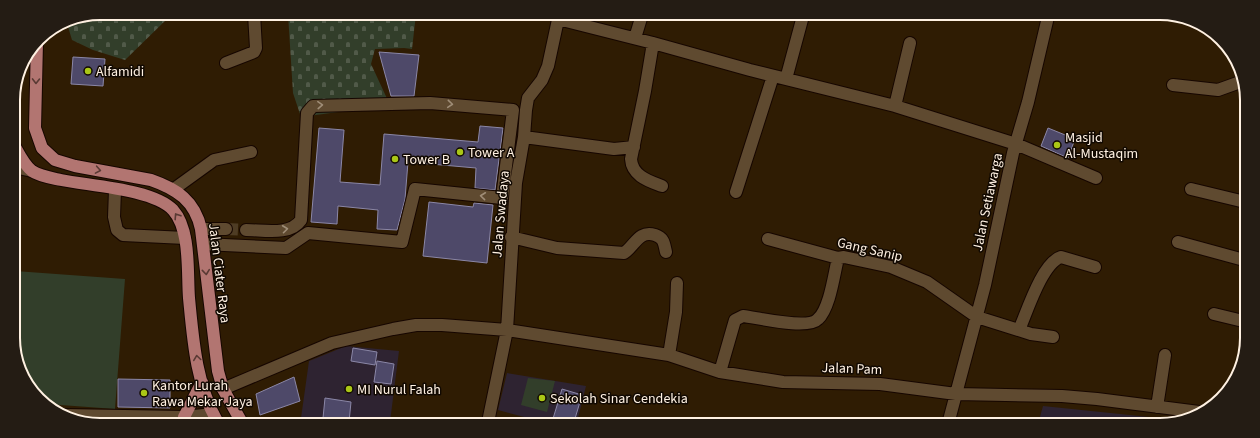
<svg xmlns="http://www.w3.org/2000/svg" width="1260" height="438" font-family="'Source Sans 3',sans-serif">
	<style>
		.education { fill: #2e2331 }
		.cemetery { fill: url(#cemetery-stones) }
		.pitch { fill: #323e2a }
		.building { fill: #4e4969; stroke: #8b87a7 }
		.lines { fill: none; stroke-linecap: round; stroke-linejoin: round }
		.minor-tunnel { stroke: #4e3c24; stroke-width: 12; stroke-dasharray: 12 6; stroke-linecap: butt }
		.minor-casing { stroke: #160600; stroke-width: 14 }
		.major-casing { stroke: #160600; stroke-width: 14 }
		.minor { stroke: #5f4a30; stroke-width: 12 }
		.major { stroke: #b27571; stroke-width: 12 }
		.oneway { stroke: #593a34 }
		.oneway2 { stroke: #9f8d77 }
		.poi-dot { fill: #aac716; stroke: #110902; stroke-width: 1.5 }
		.labels { text-anchor: middle; stroke-width: 3; stroke-linejoin: round; paint-order: stroke }
		.poi-label { font-size: 14px; fill: #fff1e2; stroke: #110902; text-anchor: start }
		.street-label { font-size: 14px; fill: #fff1e2; stroke: #110902 }
		.rim { fill: none; stroke: #fff1e2; stroke-width: 2 }
	</style>
	<defs>
		<pattern id="cemetery-stones" width="16" height="16" patternUnits="userSpaceOnUse"><rect width="16" height="16" fill="#323e2a"/><path d="M2 7V4a2 2 0 0 1 4 0v3zM10 15v-3a2 2 0 0 1 4 0v3z" fill="#515a49"/></pattern>
	</defs>
	<rect width="100%" height="100%" fill="#2f1c03"/>
	<path class="education" d="M346 346 399 351 390 422 320 421 301 418 309 361Z
		M507 373 586 386 577 422H543L498 410Z
		M1043 406 1178 420 1166 425 1038 424Z"/>
	<path class="cemetery" d="M100 13H166V20L125 60 93 50 72 40 66 20Z
		M288 14H416L412 49 404 48 375 49 371 64 390 105 301 117 293 93Z"/>
	<path class="pitch" d="M15 271 125 279 115 409 47 404 34 395 15 355Z
		M528 378 555 381 547 412 521 405Z"/>
	<path class="building" d="M379 52 419 55 414 96H391Z
		M73 57 105 59 103 86 71 84Z
		M480 126 503 128 495 190 475 188 476 168 408 162 405 199 397 230 377 229 378 210 338 206 337 224 311 222 319 128 344 130 340 182 380 185 384 134 478 142Z
		M1048 128 1075 139 1068 158 1041 146Z
		M429 202 473 207 474 203 493 205 487 263 423 256Z
		M353 348 377 352 375 365 351 361Z
		M377 361 394 364 391 384 374 382Z
		M294 377 300 401 260 415 256 394Z
		M118 379 170 380V408L118 407Z
		M562 389 582 395 574 422H552Z
		M325 398 351 402 349 422 323 418Z"/>
	<g class="lines">
		<path class="minor-tunnel" d="M226 229 246 230"/>
		<defs>
			<path id="minor" d="M558 19 653 43 750 70 895 106 1016 144 1096 178
				M635 38 642 15
				M653 43 645 91 631 159C632 176 649 181 662 186
				M226 63 254 52 256 48 254 14
				M786 79 803 16
				M1173 85 1218 90 1243 81
				M895 106 910 43
				M524 137 614 149 634 147
				M14 167 32 171
				M174 189 214 160 251 152
				M1191 189 1245 202
				M115 190 114 217 117 230 123 235 185 238
				M736 192 773 76
				M201 229H226
				M511 237 557 248 624 253C635 246 638 230 655 235 664 238 664 243 666 252
				M768 239 838 258 844 257 891 267 927 282 977 317 1031 334 1053 337
				M1178 242 1244 260
				M203 244 286 248 308 233 402 242 415 189 502 198 513 110 430 103 313 106 307 113 301 220C290 236 264 230 246 230
				M1214 314 1243 321
				M1019 330C1027 312 1042 263 1061 257L1095 267
				M669 355 676 312 677 283
				M720 372 735 320 743 316C759 318 808 330 818 319 830 308 834 274 838 258
				M223 389 332 343 393 329 416 325H442L507 330 669 355 720 372 783 382 880 384 956 394 1062 396 1097 399 1199 412
				M1157 407 1165 355
				M64 415 184 417 213 414
				M488 422 507 330 516 183 524 137 526 110 528 98 542 80 548 66 559 15
				M948 424 985 285 1013 153 1028 102 1048 17"/>
			<path id="major" d="M37 42 35 128 42 148 55 160 75 166 151 180C177 189 195 201 201 229L218 371 223 389 241 421
				M13 143C18 152 24 165 32 171 39 176 52 178 61 180 90 186 153 189 173 210 191 230 187 273 189 298 193 339 196 384 217 421
				M184 417 202 382"/>
		</defs>
		<use href="#minor" class="minor-casing"/>
		<use href="#major" class="major-casing"/>
		<use href="#minor" class="minor"/>
		<use href="#major" class="major"/>
	</g>
	<defs><path id="oneway-chevron" d="M-2-3.5L2.5 0L-2 3.5" fill="none" stroke-width="1.6" stroke-linecap="round" stroke-linejoin="round"/></defs>
	<g class="oneway">
		<use href="#oneway-chevron" transform="translate(36 81) rotate(91)"/>
		<use href="#oneway-chevron" transform="translate(98 170) rotate(10)"/>
		<use href="#oneway-chevron" transform="translate(177 216) rotate(-123)"/>
		<use href="#oneway-chevron" transform="translate(206 272) rotate(84)"/>
		<use href="#oneway-chevron" transform="translate(197 358) rotate(-98)"/>
	</g>
	<g class="oneway2">
		<use href="#oneway-chevron" transform="translate(450 104) rotate(5)"/>
		<use href="#oneway-chevron" transform="translate(320 105) rotate(-3)"/>
		<use href="#oneway-chevron" transform="translate(483 196) rotate(-174)"/>
		<use href="#oneway-chevron" transform="translate(285 229) rotate(-7)"/>
	</g>
	<g class="poi-dot">
		<circle cx="88" cy="71" r="4"/>
		<circle cx="1057" cy="145" r="4"/>
		<circle cx="460" cy="152" r="4"/>
		<circle cx="395" cy="159" r="4"/>
		<circle cx="349" cy="389" r="4"/>
		<circle cx="144" cy="393" r="4"/>
		<circle cx="542" cy="398" r="4"/>
	</g>
	<g class="labels">
		<g class="poi-label">
			<text x="96" y="76">Alfamidi</text>
			<text x="1065" y="142">Masjid<tspan x="1065" dy="16">Al-Mustaqim</tspan></text>
			<text x="468" y="157">Tower A</text>
			<text x="403" y="164">Tower B</text>
			<text x="152" y="390">Kantor Lurah<tspan x="152" dy="16">Rawa Mekar Jaya</tspan></text>
			<text x="357" y="394">MI Nurul Falah</text>
			<text x="550" y="403">Sekolah Sinar Cendekia</text>
		</g>
		<g class="street-label">
			<text transform="translate(987 202) rotate(-78)" y="5">Jalan Setiawarga</text>
			<text transform="translate(500 214) rotate(-85)" y="5">Jalan Swadaya</text>
			<text transform="translate(870 249) rotate(13)" y="5">Gang Sanip</text>
			<text transform="translate(220 273) rotate(83)" y="5">Jalan Ciater Raya</text>
			<text transform="translate(852 368) rotate(2)" y="5">Jalan Pam</text>
		</g>
	</g>
	<path d="M0 0H1260V438H0ZM100 20H1160A80 80 0 0 1 1240 100V338A80 80 0 0 1 1160 418H100A80 80 0 0 1 20 338V100A80 80 0 0 1 100 20Z" fill="#241c14" fill-rule="evenodd"/>
	<path class="rim" d="M100 20H1160A80 80 0 0 1 1240 100V338A80 80 0 0 1 1160 418H100A80 80 0 0 1 20 338V100A80 80 0 0 1 100 20Z"/>
</svg>
